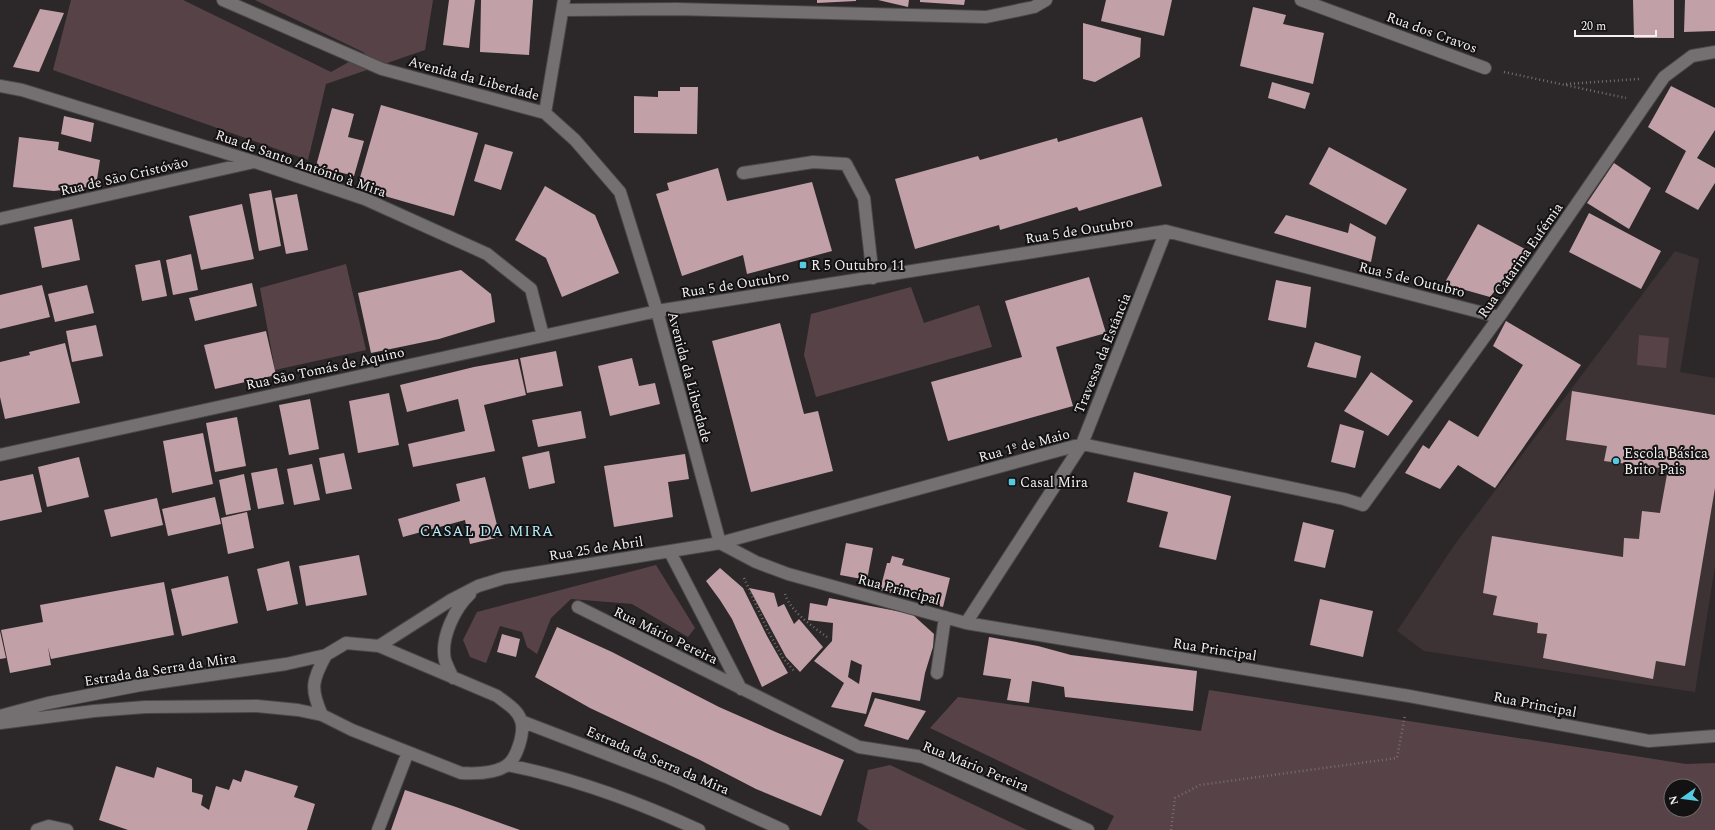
<svg xmlns="http://www.w3.org/2000/svg" width="1715" height="830" font-family="Spectral,serif">
	<style>
		.built { fill: #3d3335 }
		.green { fill: #574347; fill-rule: evenodd }
		.building { fill: #c2a0a7; fill-rule: evenodd }
		.lines { fill: none; stroke-linecap: round; stroke-linejoin: round }
		.minor-casing { stroke: #494747; stroke-width: 14 }
		.path { stroke: #737070; stroke-width: 2.5; stroke-dasharray: 1 3; stroke-linecap: butt }
		.minor { stroke: #747071; stroke-width: 12 }
		.poi-dot { fill: #56c9e1; stroke: #131112; stroke-width: 1.5 }
		.labels { text-anchor: middle; stroke-width: 4; stroke-linejoin: round; paint-order: stroke }
		.street-label { font-size: 14px; fill: #f2f0f0; stroke: #131112 }
		.poi-label { font-size: 14px; fill: #f2f0f0; stroke: #131112; text-anchor: start }
		.neighbourhood-label { font-size: 15px; letter-spacing: 1px; fill: #b4ecf9; stroke: #131112 }
	</style>
	<rect width="100%" height="100%" fill="#2c2829"/>
	<path class="built" d="M1675 251 1699 259 1680 372 1715 378V566L1695 692 1424 651 1397 631 1455 544Z"/>
	<path class="green" d="M71 0H183L331 72 365 53 255 0H433L425 50 326 84 308 160 53 70Z
		M346 264 366 350 275 370 260 288Z
		M911 287 924 323 979 305 992 347 816 397 804 355 811 314Z
		M1639 335 1669 338 1666 368 1637 365Z
		M656 565 695 628 688 637 632 604 571 599 551 618 537 654 527 647 522 632 500 626 486 663 470 657 463 640 477 612Z
		M1209 690 1686 764 1715 763V830H1107L1114 816 930 728 958 697 1201 731ZM1671 786H1695V810H1671Z
		M890 765 1027 830H869L857 821 868 770Z"/>
	<path class="building" d="M449 0H475L469 48 443 45Z
		M481 0H533L529 55 480 52Z
		M817 0H856V1L817 3Z
		M878 0H909L908 7Z
		M920 0H965L964 5 920 2Z
		M1106 0H1172L1164 36 1101 21Z
		M1633 0H1674V38H1634Z
		M1685 0H1715V31L1684 32Z
		M1253 7 1286 15 1283 24 1324 33 1313 84 1240 66Z
		M40 9 64 13 39 72 13 67Z
		M1083 23 1141 38 1140 57 1095 82 1083 79Z
		M1272 82 1310 93 1305 109 1268 98Z
		M1671 86 1715 108V130L1697 158 1715 168V183L1698 210 1665 192 1686 151 1648 127Z
		M680 87H698L697 134 634 133V96L658 97V91H680Z
		M381 105 478 133 454 216 357 188Z
		M332 108 354 114 348 137 364 141 354 176 316 166Z
		M64 116 94 123 91 142 61 134Z
		M1142 117 1162 186 1079 211 1077 207 1000 230 999 225 915 249 895 179 978 156 980 160 1057 138 1058 142Z
		M19 137 59 142 58 150 100 160 96 186 54 191 13 187Z
		M485 144 513 152 501 190 474 181Z
		M1329 147 1407 189 1386 225 1309 184Z
		M1614 163 1651 188 1629 229 1587 203Z
		M718 168 727 201 812 182 832 251 747 274 743 255 682 276 656 194 669 190 667 183Z
		M545 186 595 215 619 273 562 297 546 258 515 240Z
		M271 190 281 246 259 251 249 194Z
		M297 194 308 250 286 254 275 198Z
		M242 204 254 259 201 270 189 216Z
		M1589 213 1661 251 1641 289 1569 252Z
		M1286 215 1348 233 1350 223 1376 237 1371 262 1274 233Z
		M72 219 80 260 42 268 34 227Z
		M1478 224 1527 250 1490 297 1444 284Z
		M191 254 198 290 173 295 166 260Z
		M160 260 167 296 142 301 135 265Z
		M461 270 491 294 495 322 439 339 371 353 358 293Z
		M1089 277 1106 333 1056 347 1073 406 948 441 931 382 1022 357 1005 301Z
		M1276 280 1311 287 1306 328 1268 320Z
		M252 283 257 306 195 321 189 298Z
		M42 285 50 317 0 329V295Z
		M87 285 94 313 55 322 48 294Z
		M1506 321 1581 365 1495 488 1458 465 1440 489 1405 473 1423 445 1429 449 1449 420 1478 437 1523 365 1493 346Z
		M780 323 804 414 818 411 833 471 751 492 712 341Z
		M96 325 103 356 72 362 66 331Z
		M266 331 276 375 215 389 204 345Z
		M1315 342 1361 356 1356 378 1307 367Z
		M65 343 80 403 5 419 0 397V362L30 355 29 352Z
		M556 351 563 386 527 393 520 358Z
		M632 358 639 386 655 383 660 404 610 416 598 366Z
		M518 359 526 395 484 405 495 451 413 467 408 444 465 431 458 399 407 412 400 385 474 367Z
		M1371 372 1413 401 1388 436 1344 411Z
		M1572 391 1715 415V488L1685 666 1656 661 1653 679 1543 658 1547 634 1537 633 1538 623 1493 615 1497 596 1483 593 1492 536 1623 557 1624 538 1639 539 1642 511 1660 513 1668 469 1604 461 1607 446 1566 440Z
		M389 393 399 445 358 453 349 401Z
		M310 399 319 449 289 455 279 405Z
		M581 411 586 438 538 447 532 420Z
		M237 417 246 466 215 472 206 423Z
		M1340 424 1364 431 1355 468 1331 462Z
		M203 433 213 484 172 493 163 441Z
		M549 451 555 483 529 489 522 457Z
		M344 453 352 489 326 494 319 458Z
		M685 454 689 479 668 482 673 517 614 527 604 466Z
		M79 457 89 497 47 507 38 467Z
		M312 464 320 500 294 505 287 469Z
		M277 468 284 504 258 509 251 473Z
		M1134 472 1231 496 1216 560 1159 547 1168 512 1127 502Z
		M33 474 42 512 0 521V481Z
		M244 474 251 510 226 515 219 480Z
		M485 477 500 537 470 544 465 520 403 537 398 519 460 501 456 484Z
		M215 497 221 524 168 536 162 509Z
		M157 498 163 525 111 537 104 510Z
		M247 512 254 548 228 554 221 518Z
		M1303 522 1334 530 1325 568 1294 561Z
		M846 543 873 548 867 580 840 575Z
		M359 555 367 595 306 606 299 566Z
		M892 556 904 559 902 565 950 578 943 607 880 590 887 563H890Z
		M289 561 298 604 267 611 257 569Z
		M720 568 743 588 767 636 788 673 762 687 732 619 720 600 706 581Z
		M228 576 238 623 182 636 171 589Z
		M164 582 174 635 51 659 48 647 51 665 10 673 1 630 43 622 40 605Z
		M749 588 774 593 778 607 784 604 794 624 799 619 823 647 800 672 786 657Z
		M829 598 912 614 934 634 933 647 925 673 920 701 872 692 866 714 831 707 844 683 814 661 832 641 833 623 808 620 810 603 827 606ZM851 660 862 665 859 684 848 677Z
		M1320 599 1373 611 1363 657 1310 645Z
		M557 627 612 652 719 707 778 733 844 760 821 816 756 789 700 760 590 708 535 677Z
		M0 631 6 658 0 659Z
		M502 634 520 639 516 657 497 652Z
		M989 637 1038 646 1071 655 1197 671 1193 711 1065 697 1064 687 1032 681 1029 703 1007 700 1011 679 983 675Z
		M875 698 926 711 908 740 864 726Z
		M116 766 154 778 157 767 192 779V792L203 795 201 805 209 810 216 786 229 790 233 779 241 782 245 770 298 786 294 797 315 804 307 830H128L99 820Z
		M405 790 456 807 520 830H391Z"/>
	<g class="lines">
		<defs>
			<path id="minor" d="M223 0 382 69 545 113 575 140 620 192 657 311 720 543
				M1301 0 1485 68
				M563 10 676 9 986 17 1034 7 1046 0
				M0 86 22 90 255 162 365 199 487 254 531 289 543 336
				M545 113 564 0
				M743 173 813 162 846 164 864 198 873 278
				M0 219 254 162
				M0 455 657 311 1166 231 1499 317
				M720 543 756 562 788 574 966 623 1409 696 1649 741 1715 736
				M670 552 741 689
				M578 607 859 747 923 757 1088 830
				M966 623 1082 444 1166 231
				M379 646 451 600 478 586 504 578 720 543 1082 444 1344 499 1363 505 1499 317 1664 77 1692 56 1715 52
				M937 673 945 617
				M453 678C450 672 447 666 445 660 440 638 455 608 470 594
				M322 715C310 689 312 680 326 655
				M0 716 48 703 141 685 286 664 326 655 346 643 379 646 497 696C506 703 517 709 521 720 525 732 517 759 506 766 493 774 476 774 461 773L352 730 322 715 298 710 257 706 145 707 94 711 0 723
				M521 721 669 778 783 830
				M507 765C574 778 638 802 699 830
				M37 830 49 826 67 830
				M378 830 408 752"/>
		</defs>
		<use href="#minor" class="minor-casing"/>
		<path class="path" d="M1504 72 1626 98
			M1566 84 1639 79
			M744 578 768 631 783 658 795 672
			M785 594C791 612 812 626 827 637
			M1171 830 1175 798 1200 785 1397 758 1405 715"/>
		<use href="#minor" class="minor"/>
	</g>
	<g class="poi-dot">
		<rect x="799" y="261" width="8" height="8" rx="2"/>
		<circle cx="1616" cy="461" r="4"/>
		<rect x="1008" y="478" width="8" height="8" rx="2"/>
	</g>
	<g class="labels">
		<g class="street-label">
			<text transform="translate(1432 32) rotate(20)" y="5">Rua dos Cravos</text>
			<text transform="translate(474 78) rotate(15)" y="5">Avenida da Liberdade</text>
			<text transform="translate(301 163) rotate(19)" y="5">Rua de Santo António à Mira</text>
			<text transform="translate(124 176) rotate(-13)" y="5">Rua de São Cristóvão</text>
			<text transform="translate(1079 230) rotate(-9)" y="5">Rua 5 de Outubro</text>
			<text transform="translate(1520 260) rotate(-55)" y="5">Rua Catarina Eufémia</text>
			<text transform="translate(1412 279) rotate(14)" y="5">Rua 5 de Outubro</text>
			<text transform="translate(735 284) rotate(-9)" y="5">Rua 5 de Outubro</text>
			<text transform="translate(1102 353) rotate(-68)" y="5">Travessa da Estância</text>
			<text transform="translate(325 368) rotate(-12)" y="5">Rua São Tomás de Aquino</text>
			<text transform="translate(690 377) rotate(75)" y="5">Avenida da Liberdade</text>
			<text transform="translate(1024 445) rotate(-15)" y="5">Rua 1º de Maio</text>
			<text transform="translate(596 548) rotate(-9)" y="5">Rua 25 de Abril</text>
			<text transform="translate(899 589) rotate(15)" y="5">Rua Principal</text>
			<text transform="translate(666 635) rotate(26)" y="5">Rua Mário Pereira</text>
			<text transform="translate(1215 649) rotate(9)" y="5">Rua Principal</text>
			<text transform="translate(160 669) rotate(-9)" y="5">Estrada da Serra da Mira</text>
			<text transform="translate(1535 704) rotate(11)" y="5">Rua Principal</text>
			<text transform="translate(658 760) rotate(23)" y="5">Estrada da Serra da Mira</text>
			<text transform="translate(976 766) rotate(22)" y="5">Rua Mário Pereira</text>
		</g>
		<g class="poi-label">
			<text x="811" y="270">R 5 Outubro 11</text>
			<text x="1624" y="458">Escola Básica<tspan x="1624" dy="16">Brito Pais</tspan></text>
			<text x="1020" y="487">Casal Mira</text>
		</g>
		<g class="neighbourhood-label">
			<text x="487" y="536">CASAL DA MIRA</text>
		</g>
	</g>
	<g transform="translate(1683 798) rotate(256)"><circle r="19" fill="#131112" stroke="#6c6a6b"/>
	<path d="M0-3L7 15L0 10L-7 15Z" fill="#56c9e1"/>
	<text y="-6" font-size="11" font-weight="bold" text-anchor="middle" fill="#f2f0f0">N</text>
	</g>
	<path d="M1575 30v6h81v-6" fill="none" stroke="#f2f0f0" stroke-width="2"/>
	<text x="1581" y="30" font-size="12" fill="#f2f0f0" stroke="#131112" stroke-width="3" paint-order="stroke">20 m</text>
</svg>
